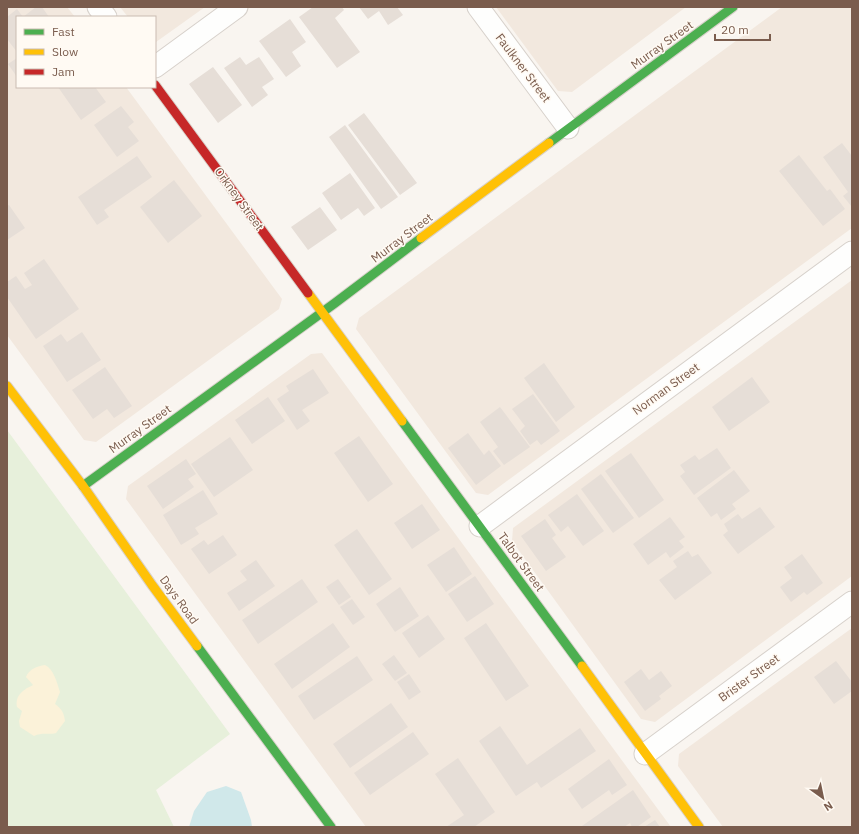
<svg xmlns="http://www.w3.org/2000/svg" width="859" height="834" font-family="'IBM Plex Sans',sans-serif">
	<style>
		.residential { fill: #f2e8de }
		.green { fill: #e7f0db }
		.sand { fill: #fbf2d9 }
		.water { fill: #d0e8ea }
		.building { fill: #e6ded7 }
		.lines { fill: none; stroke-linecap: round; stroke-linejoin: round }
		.street-casing { stroke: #d7d1cb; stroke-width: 23 }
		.fast-casing { stroke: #d9d2cb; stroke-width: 11 }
		.slow-casing { stroke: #d9d2cb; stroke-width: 11 }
		.jam-casing { stroke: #d9d2cb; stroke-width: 11 }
		.street { stroke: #fefefd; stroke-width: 21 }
		.fast { stroke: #4caf50; stroke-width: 9 }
		.slow { stroke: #ffc107; stroke-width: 9 }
		.jam { stroke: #c62828; stroke-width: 9 }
		.labels { text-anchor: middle; stroke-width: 3; stroke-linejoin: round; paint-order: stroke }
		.street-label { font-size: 12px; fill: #7a5c4d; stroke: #fffaf3 }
	</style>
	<rect width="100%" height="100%" fill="#f9f5f0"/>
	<path class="residential" d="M7 7H67L75 17H17V87H126L282 299 279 309 96 442 84 440 7 335Z
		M120 7H205L156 42H155V17H128Z
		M496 7H686L572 92 558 91Z
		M782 7H852V228L488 495 476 493 356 329 359 318Z
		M852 280V576L655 722 641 719 512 541 513 528Z
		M322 353 671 827H366L126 499 128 486 311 354Z
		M852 628V827H723L678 766 679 754Z"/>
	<path class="green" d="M7 430 230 734 156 790 174 827H7Z"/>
	<path class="sand" d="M45 665C54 669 57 683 60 692L55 704C62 709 64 713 65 721L56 733C48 735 42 732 34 736L20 727 19 721 22 711 17 707C15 695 23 690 33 685L26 677C29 669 37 666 45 665Z"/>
	<path class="water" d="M226 786 241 792 251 820 252 827H189L194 811 207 792Z"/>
	<path class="building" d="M36 7H42L49 17H17V52L7 39V17L17 9 23 17Z
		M313 7H342L344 10 335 18 360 52 337 68 299 17Z
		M359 7H397L403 15 388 25 379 11 368 19Z
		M290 19 306 42 292 52 301 66 286 77 259 41Z
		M240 57 246 65 259 57 274 79 262 87 268 95 252 107 224 68Z
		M17 58V77L8 64Z
		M213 67 242 105 218 123 189 84Z
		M58 87H95L106 102 81 120Z
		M121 106 134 122 128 127 139 141 117 157 94 125Z
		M364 113 417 183 400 195 348 125Z
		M345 125 398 197 381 209 329 137Z
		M842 143 852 156V207L843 196 848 192 823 157Z
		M799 155 827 191 830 189 845 209 823 226 779 171Z
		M137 156 152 177 104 210 109 217 97 225 78 197Z
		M350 173 375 208 364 216 358 208 341 220 322 193Z
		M174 180 202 216 168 243 140 207Z
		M9 205 25 228 7 240V206Z
		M320 207 337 230 308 250 291 227Z
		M44 259 79 309 36 339 7 297V282L16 276 25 289 32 285 24 273Z
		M82 332 101 360 67 382 43 346 61 334 67 342Z
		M544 363 575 407 556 422 524 378Z
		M105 367 132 406 114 418 107 409 93 419 72 390Z
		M313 369 329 393 302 410 310 421 297 430 277 399 289 391 286 386Z
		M752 377 770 402 729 431 712 407Z
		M533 394 560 431 541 445 537 440 530 445 520 431 525 426 512 409Z
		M268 397 285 421 252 444 235 420Z
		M500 407 530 447 504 465 493 451 498 447 480 422Z
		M468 433 484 455 489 450 501 466 476 485 448 448Z
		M359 436 393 484 368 502 334 453Z
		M230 437 253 470 214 497 191 464Z
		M717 448 731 468 694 495 680 476 685 472 680 465 695 455 699 460Z
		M631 453 664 500 639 518 605 471Z
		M186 459 196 474 188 479 194 487 163 509 147 486Z
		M734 470 750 491 732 504 736 509 721 520 717 513 711 517 697 498Z
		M601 474 634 518 613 533 581 489Z
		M203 490 218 514 195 528 199 534 181 545 163 515Z
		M577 494 604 531 583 546 568 526 561 532 548 515Z
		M422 504 440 530 412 549 394 523Z
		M760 507 775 527 738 554 723 535 728 531 724 524 738 514 742 519Z
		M670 517 685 537 679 541 684 547 670 558 666 552 648 565 633 544Z
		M545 519 556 535 552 538 566 557 546 571 521 536Z
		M357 529 392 579 369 595 334 545Z
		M223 535 237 555 209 574 191 549 204 540 208 545Z
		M454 547 472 574 446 592 427 565Z
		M688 551 692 557 698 554 712 573 675 600 659 580 677 567 673 561Z
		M802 554 823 583 807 595 804 592 791 602 780 587 792 578 784 567Z
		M256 560 275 586 239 611 227 593 247 580 240 571Z
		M475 576 494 604 467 622 448 594Z
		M302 579 318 602 258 644 242 620Z
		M338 579 351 597 339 605 326 587Z
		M400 587 419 616 395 632 376 604Z
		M352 599 365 617 353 625 340 607Z
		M428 615 445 639 419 658 402 633Z
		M333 623 350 647 292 689 274 664Z
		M486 623 529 686 506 701 464 638Z
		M394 655 407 673 395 681 382 664Z
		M357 656 373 680 314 720 298 696Z
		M836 661 852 682V691L834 704 814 677Z
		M641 669 649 680 661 671 672 686 659 696 661 699 645 711 624 682Z
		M409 674 421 692 409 700 397 682Z
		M391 703 408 727 350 768 333 744Z
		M500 726 527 765 580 728 596 751 541 788 537 782 516 796 479 741Z
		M413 732 429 754 370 795 354 773Z
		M458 758 495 812 474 827H446L464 815 435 774Z
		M609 759 627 785 612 795 609 790 582 809 568 789Z
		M633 790 651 817 637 827H632L630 823 624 827H583L582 826Z
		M655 820 660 827H644Z"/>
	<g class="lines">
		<defs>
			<path id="street" d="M98 7 106 17
				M478 7 568 128
				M155 67 237 7
				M480 526 852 252
				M645 754 852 602"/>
			<path id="fast" d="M549 143 733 7
				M402 421 582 666
				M83 486 335 303 421 238
				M197 646 331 827"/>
			<path id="slow" d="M421 238 549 143
				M308 293 402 421
				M7 386 83 486 152 585 197 646
				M582 666 699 827"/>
			<path id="jam" d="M155 85 308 293"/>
		</defs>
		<use href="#street" class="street-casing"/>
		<use href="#fast" class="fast-casing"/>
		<use href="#slow" class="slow-casing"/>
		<use href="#jam" class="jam-casing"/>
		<use href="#street" class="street"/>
		<use href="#fast" class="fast"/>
		<use href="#slow" class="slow"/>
		<use href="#jam" class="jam"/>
	</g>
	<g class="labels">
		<g class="street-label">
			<text transform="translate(662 45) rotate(-36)" y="4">Murray Street</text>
			<text transform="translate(523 68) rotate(53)" y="4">Faulkner Street</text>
			<text transform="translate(239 199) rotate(54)" y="4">Orkney Street</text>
			<text transform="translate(402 238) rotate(-37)" y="4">Murray Street</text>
			<text transform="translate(666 389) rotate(-36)" y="4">Norman Street</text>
			<text transform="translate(140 429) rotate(-36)" y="4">Murray Street</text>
			<text transform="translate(521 562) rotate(54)" y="4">Talbot Street</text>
			<text transform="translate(179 600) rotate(54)" y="4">Days Road</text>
			<text transform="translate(749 678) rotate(-36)" y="4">Brister Street</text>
		</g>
	</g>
	<rect width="859" height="834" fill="none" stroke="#7a5c4d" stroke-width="16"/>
	<rect x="16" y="16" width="140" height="72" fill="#fffaf3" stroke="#cabbb1"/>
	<rect x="24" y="29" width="20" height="6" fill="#4caf50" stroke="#cabbb1"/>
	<text x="52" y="36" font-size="12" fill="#7a5c4d">Fast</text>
	<rect x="24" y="49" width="20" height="6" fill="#ffc107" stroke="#cabbb1"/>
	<text x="52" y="56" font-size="12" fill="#7a5c4d">Slow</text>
	<rect x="24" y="69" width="20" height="6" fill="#c62828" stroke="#cabbb1"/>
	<text x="52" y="76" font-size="12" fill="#7a5c4d">Jam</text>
	<g transform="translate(823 798) rotate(147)" stroke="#fffaf3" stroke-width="3" paint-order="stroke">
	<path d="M0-3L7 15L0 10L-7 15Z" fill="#7a5c4d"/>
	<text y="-6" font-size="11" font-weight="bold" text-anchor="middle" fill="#7a5c4d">N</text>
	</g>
	<path d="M715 34v6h55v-6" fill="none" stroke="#7a5c4d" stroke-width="2"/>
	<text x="721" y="34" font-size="12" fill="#7a5c4d" stroke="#fffaf3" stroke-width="3" paint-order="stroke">20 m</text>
</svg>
